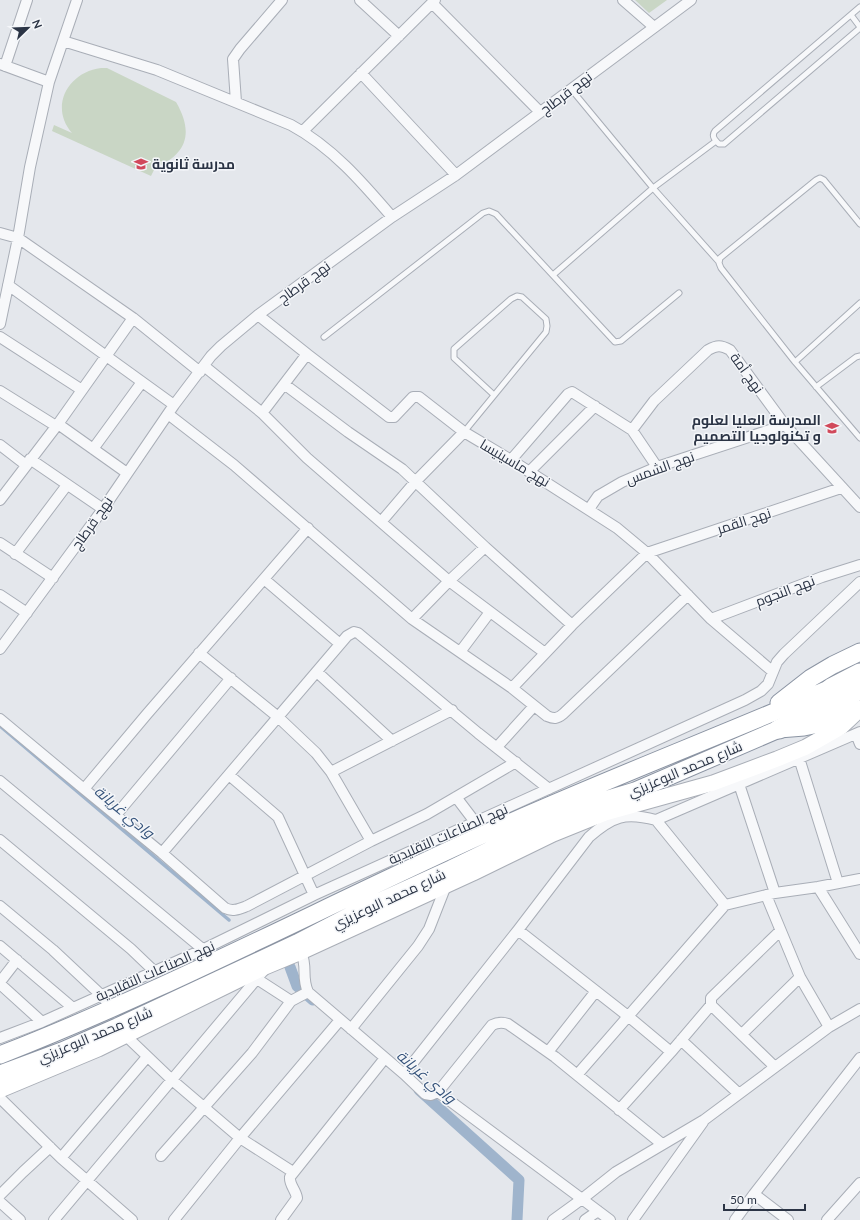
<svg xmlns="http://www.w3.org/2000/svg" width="860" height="1220" font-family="Lato,Cairo,sans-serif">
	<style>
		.green { fill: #c9d6c5 }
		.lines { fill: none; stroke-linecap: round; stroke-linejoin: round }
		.stream { stroke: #9fb4cc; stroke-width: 3.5 }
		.canal { stroke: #9fb4cc; stroke-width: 11 }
		.service-casing { stroke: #a9aeb7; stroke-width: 7 }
		.minor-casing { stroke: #a9aeb7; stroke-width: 12 }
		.secondary-casing { stroke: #a9aeb7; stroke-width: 17 }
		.trunk-casing { stroke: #8b94a3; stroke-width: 19 }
		.motorway-casing { stroke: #8b94a3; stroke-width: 21 }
		.service { stroke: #f7f8fa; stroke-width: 5 }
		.minor { stroke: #f7f8fa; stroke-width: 10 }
		.secondary { stroke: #fff; stroke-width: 15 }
		.trunk { stroke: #fff; stroke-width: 17 }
		.motorway { stroke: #fff; stroke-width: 19 }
		.labels { text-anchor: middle; stroke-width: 3; stroke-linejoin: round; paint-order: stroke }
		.street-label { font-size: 14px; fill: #2b3445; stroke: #f4f6f9 }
		.poi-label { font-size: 14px; font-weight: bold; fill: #2b3445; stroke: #f4f6f9; text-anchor: start }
		.water-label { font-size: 15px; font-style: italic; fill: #34527a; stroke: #f4f6f9 }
	</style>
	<rect width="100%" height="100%" fill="#e4e7ec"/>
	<path class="green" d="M635 0H667L649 13Z
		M101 68H107L176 102C194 133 187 154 155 168L151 176 52 131 54 125 72 133C49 107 68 72 101 68Z"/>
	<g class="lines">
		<path class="stream" d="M0 726 229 920"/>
		<path class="canal" d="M290 967 297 986 313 1000
			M419 1090 519 1180 517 1220"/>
		<defs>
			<path id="service" d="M860 7 715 131C711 136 715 140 719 144H724L860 28
				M851 15 860 27
				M571 89 653 188 719 262
				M860 224 824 180 820 178 816 180 720 258 719 263 721 268 795 362 860 438
				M553 275 653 188 716 141
				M324 337 483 213 489 211 496 214 615 342 621 341 679 293
				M795 362 860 303
				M816 387 856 357 860 356
				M464 432 546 332 547 326 546 319 522 297 517 296 511 299 454 349V358L494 395"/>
			<path id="minor" d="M360 0 399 36
				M623 0 654 27
				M432 3 540 112
				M63 41 157 70 291 125C332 147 362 182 392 217
				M0 64 49 82 30 167 18 238 0 324
				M5 66 27 0
				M361 73 456 175
				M49 82 77 0
				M236 102 233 59 240 49 282 0
				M303 131 435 0
				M0 233 18 238 133 318 200 372
				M8 285 174 405
				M258 315 307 354
				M0 337 82 390
				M204 366 262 413 307 458 449 581 485 547 572 625
				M284 384 348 432 402 469 485 547
				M0 391 56 426
				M262 413 307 354 389 417H394L413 397H419L464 432 511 460 617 528 647 553 711 619 772 671
				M168 414 234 465 412 619 512 688 547 716C554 719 557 719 563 714L688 595
				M58 424 127 473
				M0 445 26 465
				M93 449 142 382
				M30 459 103 509
				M511 460 568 394 572 392 632 430
				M657 467 632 430 654 401 708 350C717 345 721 345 730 350L785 425 860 507
				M530 471 595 406
				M0 500 58 424 133 318
				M589 509 598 496 622 482 657 467 785 425
				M381 522 416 481 464 432
				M308 528 147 714 84 789 162 853 225 908C233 912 239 909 247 906L371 841 427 814 516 762
				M0 543 53 578
				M15 554 67 485
				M264 579 340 644
				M0 595 27 613
				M412 619 449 581 545 653
				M711 619 822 577 860 565
				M0 649 103 509 174 405 211 356 221 346 258 315 392 217 456 175 691 0
				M460 652 490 612
				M199 653 278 717 316 753 331 772 371 841
				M317 672 392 741
				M512 688 572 625 647 553 841 488
				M0 719 84 789
				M856 734 860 744
				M497 747 534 706
				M799 758 838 883
				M331 772 452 710
				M229 775 278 817 314 895
				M0 781 217 961
				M739 784 775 893
				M456 797 475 822
				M116 815 231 678
				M656 820 725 905 775 893 818 887 860 879
				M0 840 131 949 154 971
				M162 853 347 636 354 632 358 633 478 733 549 789
				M818 887 860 954
				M766 895 800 977 829 1027
				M0 906 53 950 101 995 112 1008
				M518 930 629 1017 671 1052
				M0 946 73 1008
				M301 952C308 968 301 976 308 992L404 1074
				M0 982 17 960
				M0 984 42 1022
				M291 1001 308 992
				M351 1029 418 946 429 929 447 883
				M742 1034 800 977
				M125 1035 172 1080 240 1138 293 1172
				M0 1038 42 1022 204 949 314 895 745 700 761 691 768 684 777 662 784 654 860 582
				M681 1040 738 1093
				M548 1052 596 991
				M775 1067 711 1005V998L780 931
				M577 1075 725 905
				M438 1092 431 1095 425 1094 404 1074 518 930 589 837C613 816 625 812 656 820L860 732
				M0 1098 61 1158 132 1220
				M619 1110 671 1052 711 1005
				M662 1144 555 1057 508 1024C502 1022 498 1022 492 1025L438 1092 582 1199 616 1172 704 1120 829 1027 860 1009
				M161 1156 252 1053 291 1001 257 979
				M61 1158 147 1057
				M0 1195 23 1172 50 1147
				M0 1202 20 1220
				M54 1220 265 969
				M174 1220 240 1138 340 1020
				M281 1220 297 1198C296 1190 289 1185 290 1177L385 1058
				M553 1220 582 1199 610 1220
				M585 1220 598 1211
				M633 1220 703 1122
				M735 1220 754 1194
				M788 1220 754 1194 860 1058
				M827 1220 860 1183"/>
			<path id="secondary" d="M0 1090 98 1049 265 967 301 952 473 873 553 834 605 813 713 783 777 759 806 747 841 727 858 711"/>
			<path id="trunk" d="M779 703 811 678 833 665 860 652
				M0 1055C164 991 321 908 482 835 597 783 715 738 831 688
				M0 1074 62 1051 117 1027 297 943 359 911 451 869 542 825 589 805 635 791 779 729 804 727 828 722 860 709"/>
			<path id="motorway" d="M831 688 860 673
				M779 729 860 690"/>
		</defs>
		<use href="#service" class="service-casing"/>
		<use href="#minor" class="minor-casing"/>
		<use href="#secondary" class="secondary-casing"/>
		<use href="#trunk" class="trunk-casing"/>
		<use href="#motorway" class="motorway-casing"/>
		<use href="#service" class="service"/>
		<use href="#minor" class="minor"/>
		<use href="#secondary" class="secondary"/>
		<use href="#trunk" class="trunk"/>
		<use href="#motorway" class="motorway"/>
	</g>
	<defs>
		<symbol id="school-bare" viewBox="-9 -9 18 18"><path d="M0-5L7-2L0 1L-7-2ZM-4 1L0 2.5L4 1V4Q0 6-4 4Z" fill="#d1495b" stroke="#f4f6f9" stroke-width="2.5" paint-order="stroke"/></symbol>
		<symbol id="university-bare" viewBox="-9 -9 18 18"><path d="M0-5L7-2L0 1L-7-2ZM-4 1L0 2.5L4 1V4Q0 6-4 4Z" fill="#d1495b" stroke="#f4f6f9" stroke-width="2.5" paint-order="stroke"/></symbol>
	</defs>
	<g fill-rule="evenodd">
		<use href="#school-bare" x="131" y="154" width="20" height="20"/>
		<use href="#university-bare" x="822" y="418" width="20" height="20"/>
	</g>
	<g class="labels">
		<g class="street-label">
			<text transform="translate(566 93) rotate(-37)" y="5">نهج قرطاج</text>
			<text transform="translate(304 282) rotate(-36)" y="5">نهج قرطاج</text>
			<text transform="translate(747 373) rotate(54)" y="5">نهج أمة</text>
			<text transform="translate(515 463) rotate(31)" y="5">نهج ماسينيسا</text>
			<text transform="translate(660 468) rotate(-20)" y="5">نهج الشمس</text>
			<text transform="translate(744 521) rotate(-18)" y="5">نهج القمر</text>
			<text transform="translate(92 523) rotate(-55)" y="5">نهج قرطاج</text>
			<text transform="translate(785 591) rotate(-21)" y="5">نهج النجوم</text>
			<text transform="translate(685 769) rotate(-23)" y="5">شارع محمد البوعزيزي</text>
			<text transform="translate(448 834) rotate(-24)" y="5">نهج الصناعات التقليدية</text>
			<text transform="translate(389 899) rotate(-25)" y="5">شارع محمد البوعزيزي</text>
			<text transform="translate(155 971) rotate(-24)" y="5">نهج الصناعات التقليدية</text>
			<text transform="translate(95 1035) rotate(-23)" y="5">شارع محمد البوعزيزي</text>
		</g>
		<g class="poi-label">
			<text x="152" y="169">مدرسة ثانوية</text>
			<text x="821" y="425" text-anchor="end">المدرسة العليا لعلوم<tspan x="821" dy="16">و تكنولوجيا التصميم</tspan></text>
		</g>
		<g class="water-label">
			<text transform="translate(124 812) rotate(40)" y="5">وادي غريانة</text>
			<text transform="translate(426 1077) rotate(41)" y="5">وادي غريانة</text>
		</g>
	</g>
	<g transform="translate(28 28) rotate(67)" stroke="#f4f6f9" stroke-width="3" paint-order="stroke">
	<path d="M0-3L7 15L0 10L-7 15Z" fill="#2b3445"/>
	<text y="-6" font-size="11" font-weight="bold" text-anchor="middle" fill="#2b3445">N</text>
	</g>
	<path d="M724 1204v6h81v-6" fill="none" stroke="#2b3445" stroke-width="2"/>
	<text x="730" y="1204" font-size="12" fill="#2b3445" stroke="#f4f6f9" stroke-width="3" paint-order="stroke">50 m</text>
</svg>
